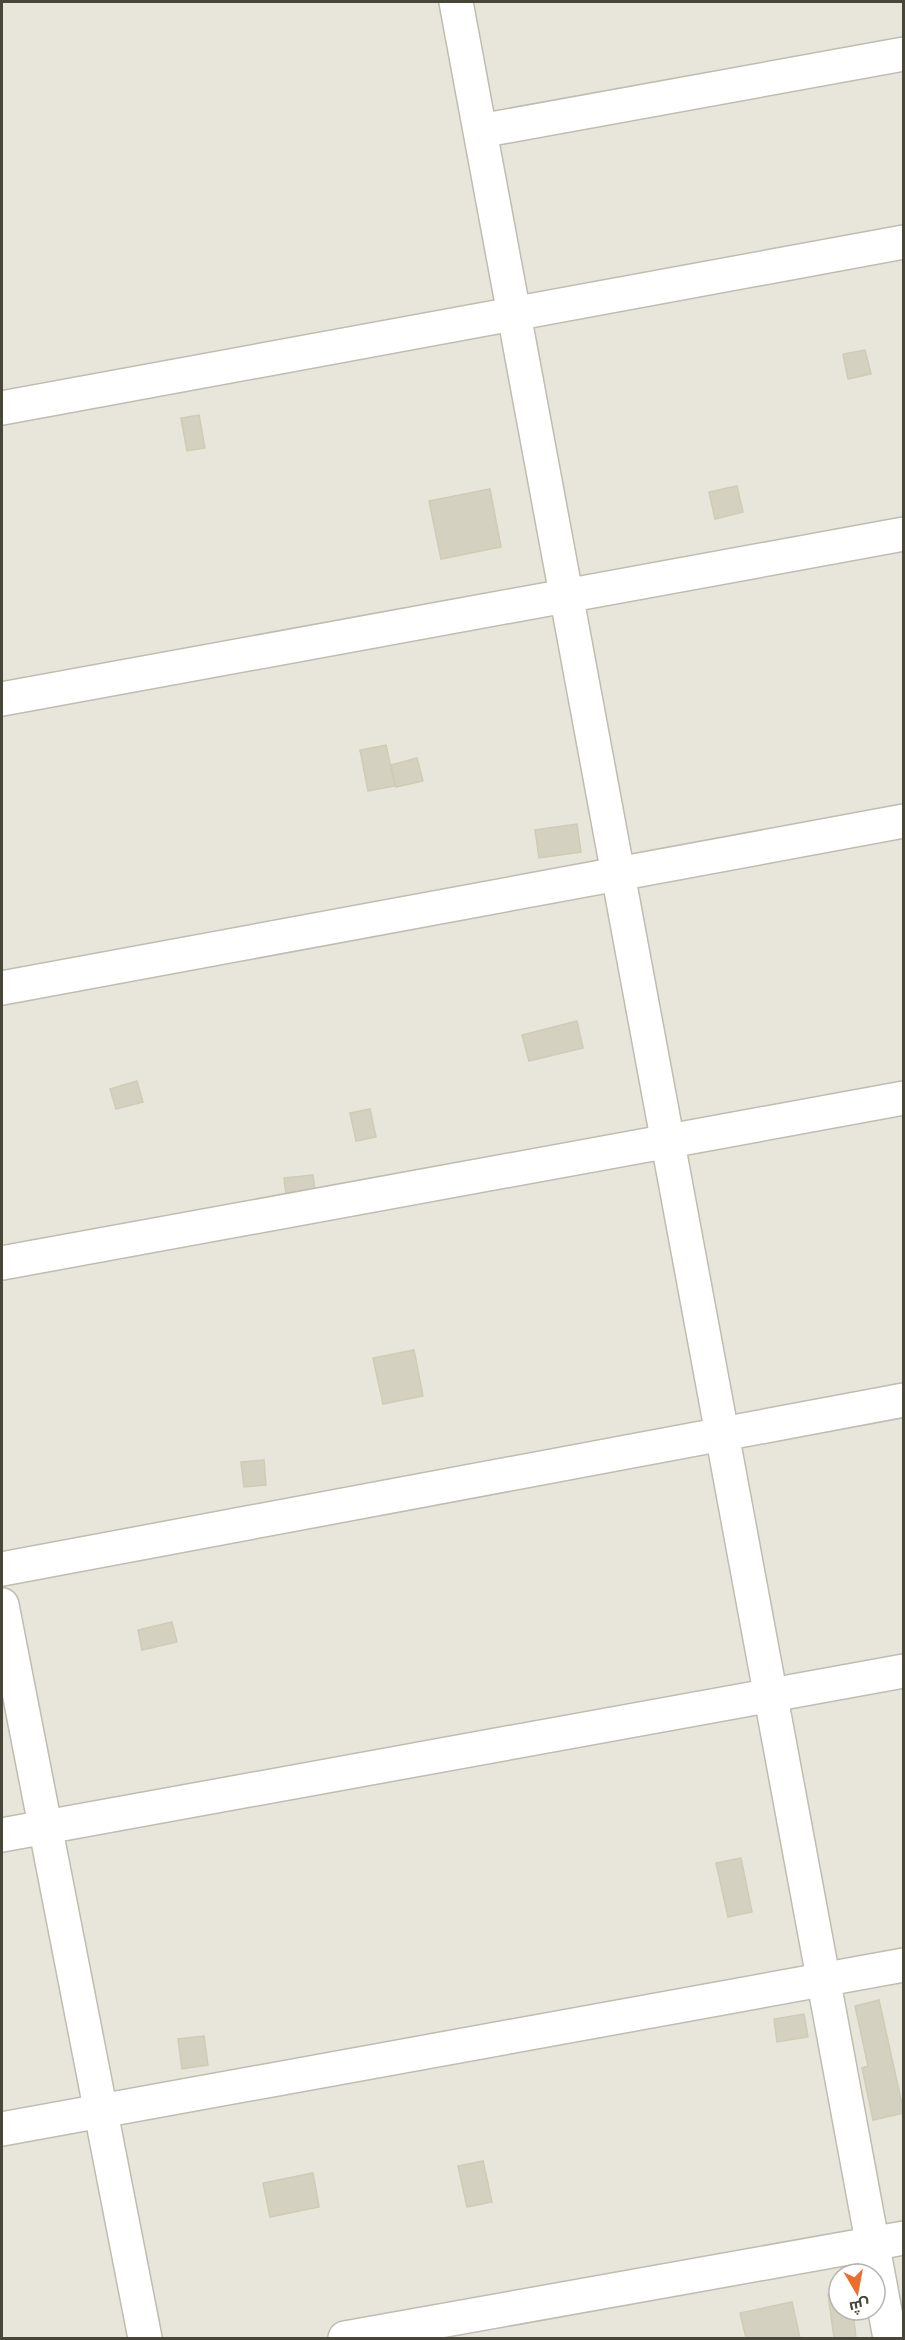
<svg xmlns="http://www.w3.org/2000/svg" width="905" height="2340" font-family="'Nunito Sans',Cairo,sans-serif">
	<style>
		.residential { fill: #e8e6da; fill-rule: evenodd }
		.building { fill: #d5d1c1; stroke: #d0cbb5; stroke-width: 1.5 }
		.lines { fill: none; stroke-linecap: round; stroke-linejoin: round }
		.minor-casing { stroke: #bfbdae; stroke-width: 36 }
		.minor { stroke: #fff; stroke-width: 33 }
	</style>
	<rect width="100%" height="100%" fill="#f4f3eb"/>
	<path class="residential" d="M2 2H903V2338H2ZM839 2274H875V2310H839Z"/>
	<path class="building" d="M865 350 871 374 848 379 843 354Z
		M199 415 205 448 187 451 181 418Z
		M737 486 743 512 715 519 709 492Z
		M490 489 501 547 441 559 429 501Z
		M386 745 395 786 368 791 360 750Z
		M417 758 423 781 396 787 391 765Z
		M577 824 581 852 539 858 535 830Z
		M577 1021 583 1048 529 1061 522 1035Z
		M137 1081 143 1102 116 1109 110 1089Z
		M370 1109 376 1137 356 1141 350 1113Z
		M313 1175 315 1191 286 1195 284 1178Z
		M414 1350 423 1396 383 1404 373 1358Z
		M264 1460 266 1485 244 1487 241 1462Z
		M172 1622 177 1642 142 1650 138 1630Z
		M741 1858 752 1912 728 1917 716 1863Z
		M879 2000 904 2113 873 2120 862 2068 868 2066 855 2006Z
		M804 2014 808 2037 777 2042 774 2019Z
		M204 2036 208 2065 182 2069 178 2039Z
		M483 2161 492 2202 467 2207 458 2166Z
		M313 2173 319 2207 270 2217 263 2183Z
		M839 2293V2310H853L856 2338H834L828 2294Z
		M792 2302 800 2338H746L740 2313Z"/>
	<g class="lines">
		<defs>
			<path id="minor" d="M456 2 890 2338
				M480 131 904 54
				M2 408 904 242
				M2 699 904 534
				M2 988 904 821
				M2 1263 904 1098
				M2 1569 904 1400
				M2 1605 145 2338
				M2 1835 904 1671
				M2 2129 904 1965
				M345 2338 904 2238"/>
		</defs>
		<use href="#minor" class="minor-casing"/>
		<use href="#minor" class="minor"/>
	</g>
	<rect width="905" height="2340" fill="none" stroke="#484539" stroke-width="6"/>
	<g transform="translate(857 2292) rotate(170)"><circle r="28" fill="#ffffff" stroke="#b6b5b0" stroke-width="1.5"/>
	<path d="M0-4.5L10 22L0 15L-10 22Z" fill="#eb6f2c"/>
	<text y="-9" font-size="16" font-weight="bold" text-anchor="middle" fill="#484539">ش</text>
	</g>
</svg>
